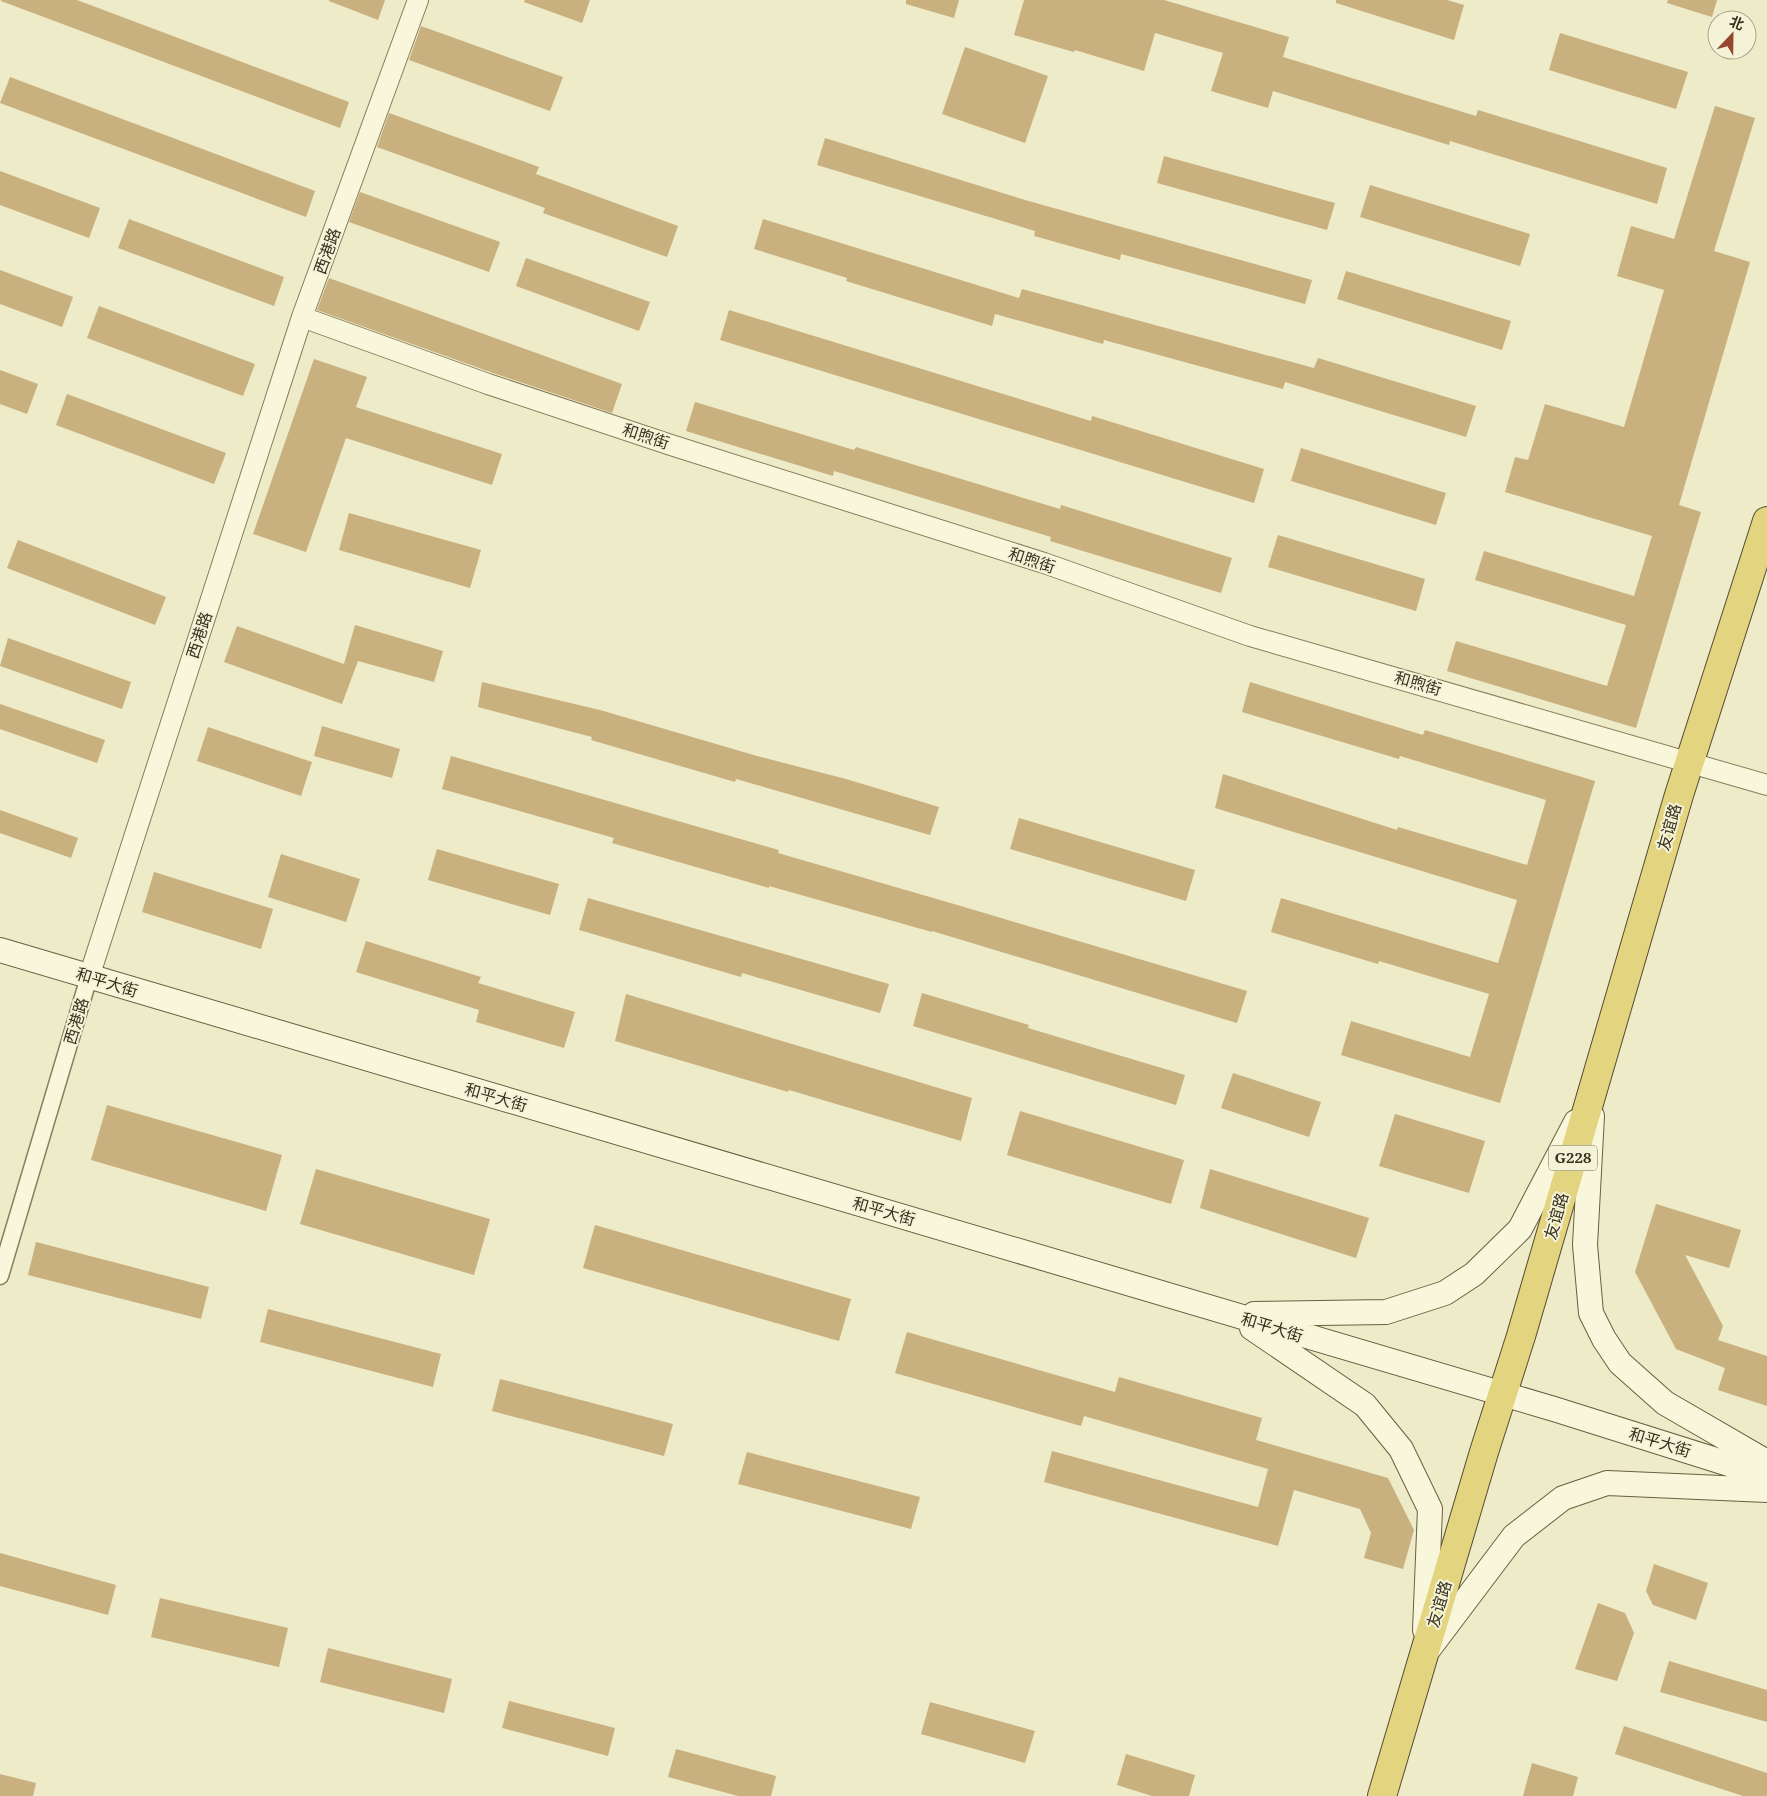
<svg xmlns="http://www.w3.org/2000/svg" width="1767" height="1796" font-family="'Noto Serif','Noto Sans SC',serif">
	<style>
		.building { fill: #c9b07f }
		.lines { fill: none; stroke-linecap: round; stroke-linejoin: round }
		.minor-casing { stroke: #887e5d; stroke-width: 19 }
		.tertiary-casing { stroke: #887e5d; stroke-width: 22 }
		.secondary-casing { stroke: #6a5f40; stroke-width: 26 }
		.trunk-casing { stroke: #564b31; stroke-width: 30 }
		.minor { stroke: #f8f6db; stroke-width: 16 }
		.tertiary { stroke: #f8f6db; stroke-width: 20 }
		.secondary { stroke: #f8f6db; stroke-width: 24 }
		.trunk { stroke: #e3d480; stroke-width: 28 }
		.labels { text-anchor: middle; stroke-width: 4; stroke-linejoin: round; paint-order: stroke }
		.shield { fill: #f5f3d7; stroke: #716c57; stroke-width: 1 }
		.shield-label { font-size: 15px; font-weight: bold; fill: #393220 }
		.street-label { font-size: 16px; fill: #393220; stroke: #f5f3d7 }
	</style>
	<rect width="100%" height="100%" fill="#edebc8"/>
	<path class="building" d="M1 0H77L349 102 340 128 1 1Z
		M329 0H385L378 20 329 1Z
		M525 0H590L582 23 524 2Z
		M906 0H959L954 18 906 4Z
		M1024 0H1164L1289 37 1283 57 1476 116 1478 110 1667 168 1657 204 1450 141 1449 145 1273 91 1268 108 1211 91 1223 53 1155 33 1144 71 1075 50 1074 52 1014 35Z
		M1336 0H1447L1464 5 1454 40 1336 3Z
		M1668 0H1717L1712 17 1667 3Z
		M421 26 563 77 550 111 409 60Z
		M1560 33 1688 72 1676 109 1549 70Z
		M965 47 1048 76 1025 143 942 114Z
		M10 77 315 191 306 217 0 103Z
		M1715 106 1755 118 1714 251 1750 262 1679 505 1701 512 1636 728 1447 671 1456 641 1607 686 1626 625 1475 580 1484 551 1634 596 1652 536 1505 492 1515 457 1528 460 1545 404 1624 427 1664 290 1617 276 1631 226 1674 239Z
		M389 113 539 167 536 174 678 226 667 257 543 213 545 208 377 147Z
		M825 138 1025 200 1312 280 1305 304 1121 254 1120 260 1034 236 1035 231 817 165Z
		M1164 156 1335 203 1327 230 1157 183Z
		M0 171 100 208 89 238 0 205Z
		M1370 185 1530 234 1520 266 1360 217Z
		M360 192 500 242 489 272 349 222Z
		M129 219 284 277 274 306 118 248Z
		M763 219 1019 298 1022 289 1314 368 1318 358 1476 406 1466 437 1285 382 1283 389 1104 340 1103 344 995 314 992 326 846 281 847 278 754 249Z
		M526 258 650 302 639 331 516 286Z
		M0 270 73 297 62 327 0 304Z
		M1346 271 1511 321 1502 350 1337 299Z
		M329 278 622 384 612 413 493 373 317 310Z
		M99 306 255 364 243 396 87 338Z
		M729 310 1091 421 1092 416 1264 469 1254 503 720 340Z
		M314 359 367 377 356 407 502 454 492 485 346 438 306 552 253 534Z
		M0 370 38 384 27 414 0 404Z
		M67 394 226 453 214 484 56 425Z
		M695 402 854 450 856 447 1060 509 1061 505 1232 558 1221 593 1050 541 1051 537 834 471 833 476 686 431Z
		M1301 448 1446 493 1436 525 1291 481Z
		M349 513 481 550 470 588 339 550Z
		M1278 535 1425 579 1416 611 1268 567Z
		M18 540 166 597 155 625 7 568Z
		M355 625 443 651 434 682 358 661 342 704 224 662 237 626 344 664Z
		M8 638 131 682 122 709 0 666Z
		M482 682 600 710 757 756 846 779 939 807 930 835 736 779 735 782 591 740 592 737 478 707Z
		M1250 682 1423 735 1425 730 1595 781 1500 1103 1341 1055 1351 1021 1470 1057 1489 994 1379 961 1378 964 1271 932 1281 898 1498 963 1517 900 1215 808 1223 774 1397 830 1398 827 1527 865 1546 800 1400 756 1399 759 1242 712Z
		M0 704 105 740 97 763 0 729Z
		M322 726 400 749 392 778 314 756Z
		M208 727 312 762 301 796 197 761Z
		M451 756 779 850 778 853 954 904 1247 991 1237 1023 932 931V932L769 886V888L612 843 614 838 442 789Z
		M0 810 78 838 71 858 0 833Z
		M1019 818 1195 870 1186 901 1010 849Z
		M437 849 559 884 550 915 428 880Z
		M281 854 360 879 346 922 268 897Z
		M154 872 273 909 261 949 142 912Z
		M588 898 889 984 880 1013 742 973 741 977 579 930Z
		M366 941 481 977 478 983 575 1012 564 1048 476 1022 479 1010 356 972Z
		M922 993 1029 1025 1028 1028 1185 1075 1176 1105 913 1026Z
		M626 994 972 1098 961 1141 789 1090 788 1092 615 1041Z
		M1233 1073 1321 1102 1309 1137 1221 1108Z
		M107 1105 282 1155 266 1211 91 1160Z
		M1020 1111 1184 1160 1171 1204 1007 1155Z
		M1395 1114 1485 1141 1469 1193 1379 1166Z
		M316 1169 490 1219 474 1275 300 1224Z
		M1210 1169 1369 1218 1356 1258 1200 1208Z
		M1656 1204 1741 1230 1729 1268 1685 1255 1723 1326 1718 1340 1767 1356V1406L1718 1390 1725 1368 1676 1349 1635 1272Z
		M595 1225 851 1299 839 1341 583 1268Z
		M36 1242 209 1287 201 1319 28 1275Z
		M268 1309 441 1354 433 1387 260 1342Z
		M907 1332 1115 1392 1119 1377 1262 1418 1256 1440 1388 1478 1414 1530 1403 1569 1364 1558 1371 1533 1360 1509 1294 1490 1278 1546 1044 1482 1052 1451 1258 1507 1268 1469 1084 1416 1081 1426 895 1373Z
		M500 1379 673 1424 664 1456 492 1411Z
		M747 1452 920 1497 911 1529 738 1484Z
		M0 1553 116 1585 108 1615 0 1586Z
		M1654 1564 1708 1583 1696 1620 1653 1605 1646 1591Z
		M160 1598 288 1628 279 1667 151 1637Z
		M1598 1603 1625 1613 1634 1633 1617 1681 1575 1669Z
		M328 1648 452 1679 444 1713 320 1682Z
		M1669 1661 1767 1690V1722L1660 1692Z
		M509 1701 615 1728 608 1756 502 1728Z
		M930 1702 1035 1731 1025 1763 921 1734Z
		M1624 1726 1767 1773V1796H1743L1615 1754Z
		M676 1749 776 1776 771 1796H738L668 1777Z
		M1126 1754 1195 1775 1189 1796H1152L1117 1785Z
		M1532 1763 1578 1777 1573 1796H1523Z
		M0 1774 36 1783 33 1796H0Z"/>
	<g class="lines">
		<defs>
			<path id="minor" d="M0 1276 89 977"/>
			<path id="tertiary" d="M302 317 488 384 671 445 1044 563 1250 636 1767 785
				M89 977 302 317 418 0"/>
			<path id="secondary" d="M0 950 1554 1409 1767 1476
				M1592 1116 1585 1245 1591 1313 1604 1339 1620 1363 1665 1403 1767 1462
				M1254 1314 1386 1312 1445 1293 1474 1274 1520 1229 1576 1122
				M1252 1328 1365 1405 1401 1449 1430 1509 1425 1630
				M1428 1650 1514 1536 1563 1498 1607 1483 1767 1490"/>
			<path id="trunk" d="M1382 1796 1484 1452 1521 1336 1679 795 1767 521"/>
		</defs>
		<use href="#minor" class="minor-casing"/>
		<use href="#tertiary" class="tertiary-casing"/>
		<use href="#secondary" class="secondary-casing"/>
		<use href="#trunk" class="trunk-casing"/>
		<use href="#minor" class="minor"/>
		<use href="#tertiary" class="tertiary"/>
		<use href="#secondary" class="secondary"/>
		<use href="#trunk" class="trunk"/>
	</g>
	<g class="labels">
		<rect class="shield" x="1549" y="1145.5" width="48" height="25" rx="4"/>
		<g class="shield-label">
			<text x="1573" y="1163">G228</text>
		</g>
		<g class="street-label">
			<text transform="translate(327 251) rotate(-70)" y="6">西港路</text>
			<text transform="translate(646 436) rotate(18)" y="6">和煦街</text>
			<text transform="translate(1032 560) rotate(18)" y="6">和煦街</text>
			<text transform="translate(199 635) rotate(-72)" y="6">西港路</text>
			<text transform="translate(1418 683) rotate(16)" y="6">和煦街</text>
			<text transform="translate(1669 827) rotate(-74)" y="6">友谊路</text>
			<text transform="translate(107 982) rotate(17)" y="6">和平大街</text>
			<text transform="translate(76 1021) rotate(-73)" y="6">西港路</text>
			<text transform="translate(496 1097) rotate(16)" y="6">和平大街</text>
			<text transform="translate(884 1211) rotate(16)" y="6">和平大街</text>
			<text transform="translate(1556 1216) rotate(-74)" y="6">友谊路</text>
			<text transform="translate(1272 1327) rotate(17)" y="6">和平大街</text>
			<text transform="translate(1660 1442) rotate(17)" y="6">和平大街</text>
			<text transform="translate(1439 1604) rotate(-73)" y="6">友谊路</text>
		</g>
	</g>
	<g transform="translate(1732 35) rotate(22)"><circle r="24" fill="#f5f3d7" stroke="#aaa68e"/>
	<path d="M0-4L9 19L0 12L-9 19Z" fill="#954730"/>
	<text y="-8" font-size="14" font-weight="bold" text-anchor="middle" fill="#393220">北</text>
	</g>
</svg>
